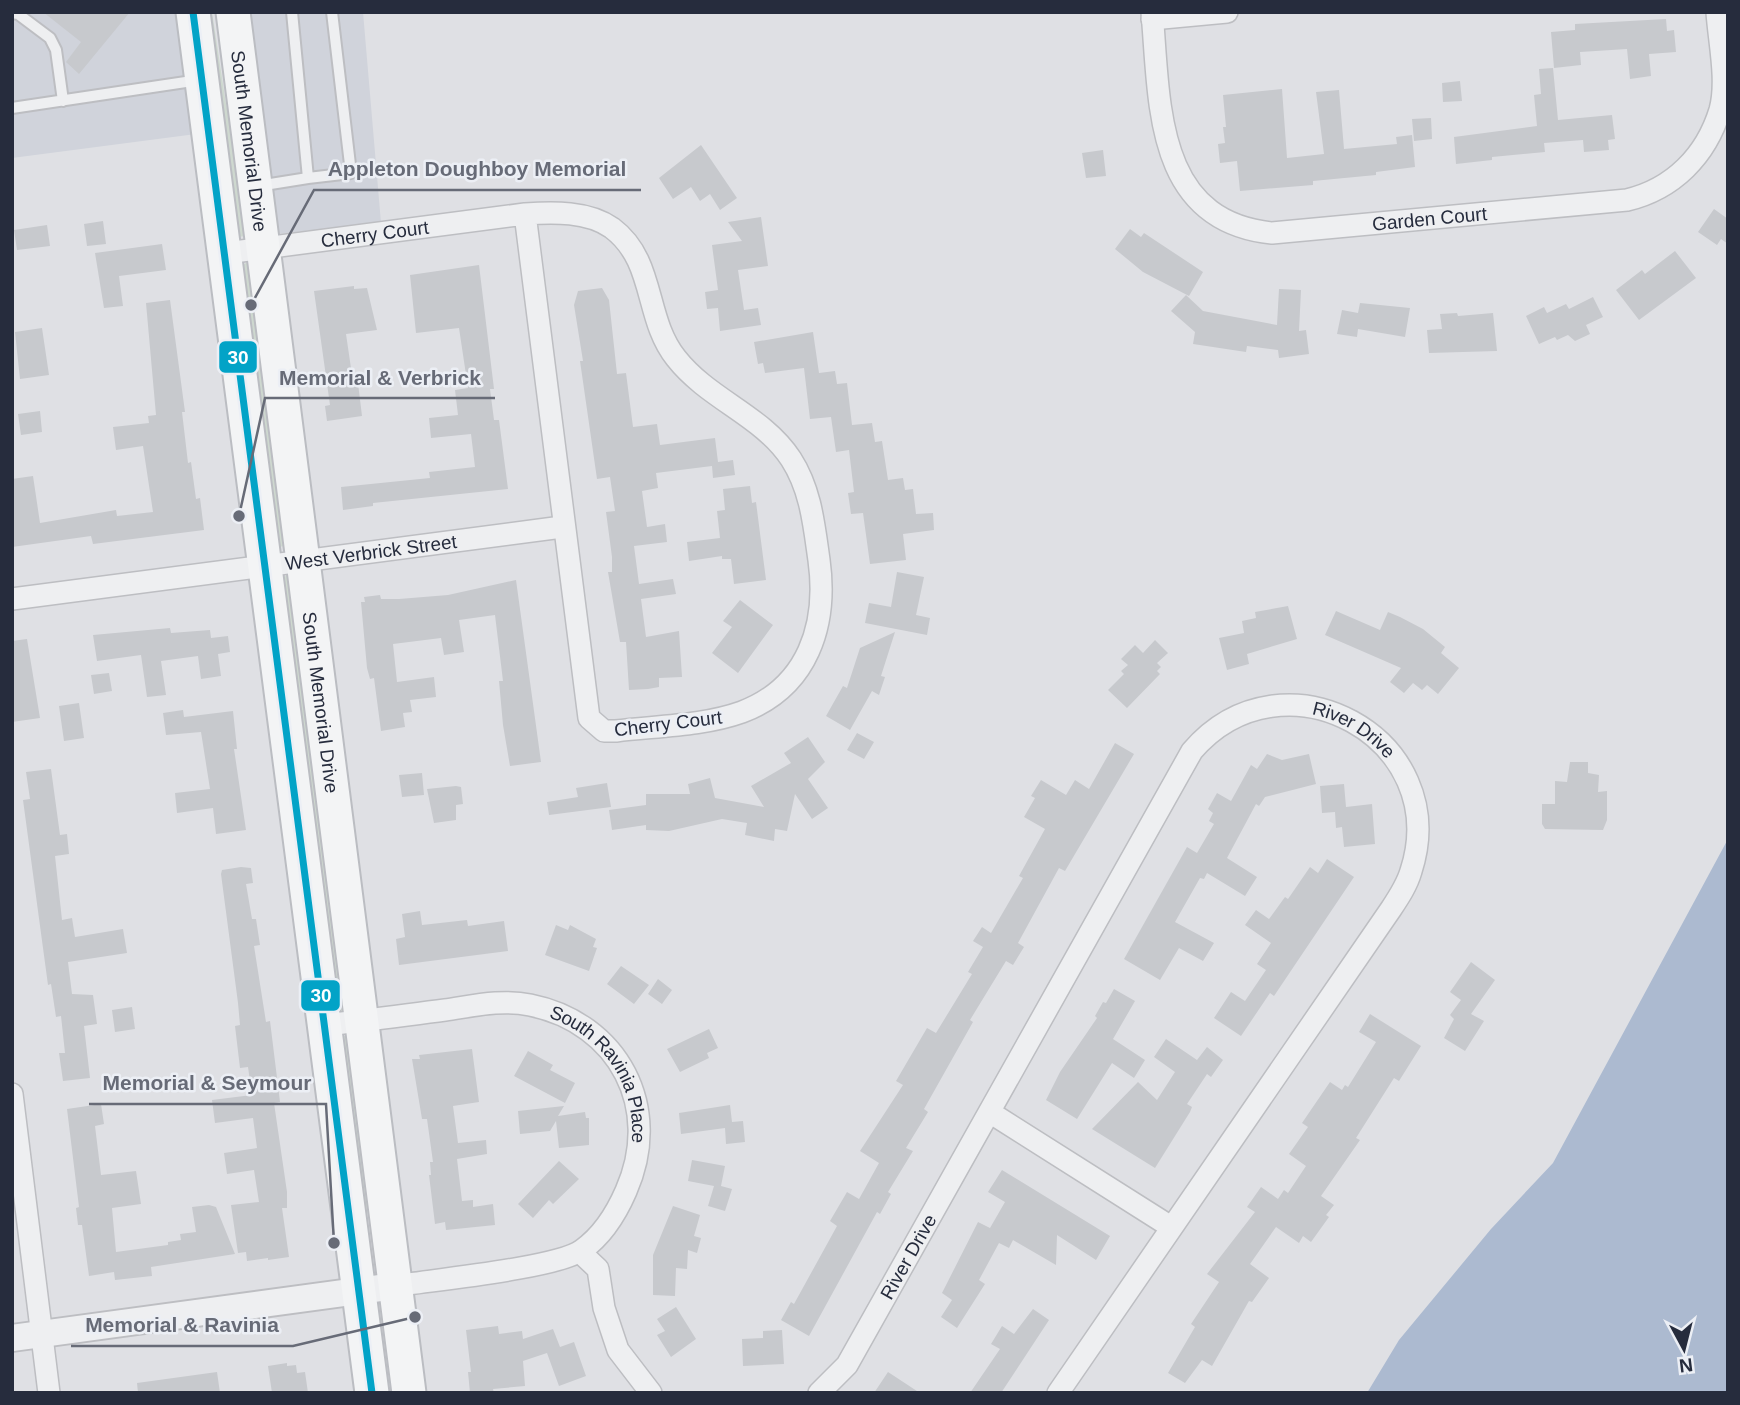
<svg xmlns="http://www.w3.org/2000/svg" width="1740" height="1405" font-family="Helvetica,sans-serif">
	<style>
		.built { fill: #d0d3db }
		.green { fill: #ced8cf }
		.water { fill: #acbad0 }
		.building { fill: #c7c9cd }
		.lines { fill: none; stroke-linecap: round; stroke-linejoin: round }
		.service-casing { stroke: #bdbec2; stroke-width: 14 }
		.minor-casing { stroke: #bdbec2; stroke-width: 24 }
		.tertiary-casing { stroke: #bdbec2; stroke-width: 30 }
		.primary-casing { stroke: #bbbdc2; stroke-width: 37 }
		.service { stroke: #eeeff1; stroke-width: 10 }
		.minor { stroke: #eeeff1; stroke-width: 21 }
		.tertiary { stroke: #eeeff1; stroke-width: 26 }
		.primary { stroke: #f3f4f5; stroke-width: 33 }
		.bus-1-casing { stroke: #eceff5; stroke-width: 12 }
		.bus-1 { stroke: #02a3c7; stroke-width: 7 }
		.labels { text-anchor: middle; stroke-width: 5; stroke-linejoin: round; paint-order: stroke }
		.street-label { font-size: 19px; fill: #262c3d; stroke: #eceff5 }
		.leader { fill: none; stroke: #676b77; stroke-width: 2.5 }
		.callout-dot { fill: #676b77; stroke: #eceff5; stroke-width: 2.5 }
		.callout-label { font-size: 21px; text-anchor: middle; font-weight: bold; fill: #676b77; stroke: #eceff5; stroke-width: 5; stroke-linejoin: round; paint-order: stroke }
		.line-badge { stroke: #eceff5; stroke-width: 2.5 }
		.badge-label { font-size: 19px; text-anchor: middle; font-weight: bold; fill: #fff }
	</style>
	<rect width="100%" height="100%" fill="#dfe0e4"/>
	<path class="built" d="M12 12H180L196 134 12 158Z
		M242 12H363L381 223 276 234Z"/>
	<path class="green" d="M205 12H212L226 104 243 176 248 236 235 237Z
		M246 263 252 265 287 546 275 547 239 267Z
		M286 576 292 577 346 1008 341 1012 335 1011 282 577Z
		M344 1036 350 1037 375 1249 347 1114 338 1039Z"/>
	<path class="water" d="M1728 839V1393H1367L1399 1340 1491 1229 1553 1163Z"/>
	<path class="building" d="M43 12H130L79 74 66 62 81 42Z
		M1666 19 1667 31 1674 30 1676 52 1649 54 1651 76 1630 79 1627 49 1580 52 1581 65 1554 68 1551 32 1575 30V24Z
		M1553 68 1558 120 1612 115 1615 139 1608 140 1609 150 1584 152 1583 140 1544 143 1545 152 1492 157V160L1456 164 1454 137 1537 126 1534 95 1541 94 1539 69Z
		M1460 81 1462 101 1443 102 1442 83Z
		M1282 89 1287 158 1324 154 1316 92 1339 90 1344 149 1397 144 1396 137 1412 135 1415 167 1376 172V175L1313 181V185L1240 191 1237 161 1220 163 1218 144 1225 143 1223 127H1226L1223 95Z
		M1431 118 1432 139 1414 141 1412 119Z
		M701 145 737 198 720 210 710 194 700 201 691 187 673 199 659 178Z
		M1103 150 1106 176 1086 178 1082 153Z
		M1714 209 1728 219V244L1721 239 1717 245 1698 232Z
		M761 217 768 266 738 270 744 310 758 308 761 325 720 331 718 308 707 309 705 292 718 290 712 245 742 241 728 222Z
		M103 221 106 244 87 246 84 224Z
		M47 225 50 246 17 250 14 230Z
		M1130 229 1141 237 1144 233 1203 272 1189 296 1143 272 1115 249Z
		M162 244 166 270 119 276 123 306 104 308 95 253Z
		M1675 251 1696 278 1639 320 1616 290 1642 270 1645 274Z
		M479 265 494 389H490L494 420H499L508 489 373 503V506L343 510 341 487 430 478 429 472 475 467 471 434 431 438 429 418 458 415 455 390 468 388 459 328 416 333 410 275Z
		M354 286V289L367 288 377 330 346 334 352 375H357L362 416 327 421 325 406 330 405 314 291Z
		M602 288 609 300 617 374 626 373 633 427 657 424 660 445 715 438 718 462 733 460 735 475 713 478 712 466 656 473 658 488 642 491 647 527 665 524 667 542 634 546 639 584 673 579 676 594 641 599 646 637 679 631 682 677 659 678V687L648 689 629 690 626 642H620L608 572H612V557L606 512 615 511 610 477 597 479 580 361H583L574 305 578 291Z
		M1279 289 1301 290 1299 331 1306 330 1309 354 1279 358 1278 350 1247 346 1246 352 1193 344 1195 332 1171 311 1186 295 1203 311 1277 325Z
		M1593 297 1603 317 1586 325 1590 334 1575 341 1568 335 1557 340 1555 337 1539 344 1526 316 1544 307 1547 313 1566 304 1569 309Z
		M170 300 185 412H182L188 463 191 462 196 499 200 498 204 530 93 544 91 536 12 547V479L33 476 40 523 116 510 117 516 153 512 143 446 116 450 113 427 149 423 148 416 156 415 146 303Z
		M1360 303 1410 308 1405 337 1358 329 1357 337 1337 334 1342 310 1358 313Z
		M1457 313 1458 316 1493 313 1497 351 1429 353 1427 330 1442 329 1440 314Z
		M42 328 49 375 20 379 15 332Z
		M813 332 819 373 835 371 837 384 847 383 852 425 872 423 875 442 882 441 888 480 903 478 905 490 913 489 916 514 933 513 934 530 903 534 906 560 870 564 863 513 851 514 848 493 854 492 849 450 836 452 831 417 810 419 804 368 765 373 763 363 758 364 754 342Z
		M40 411 42 432 21 435 18 414Z
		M750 486 752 503 756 502 766 580 734 584 731 559H722V556L689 561 687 542 720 538 717 511 725 510 723 489Z
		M897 572 924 577 916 615 930 618 927 635 865 623 869 603 891 607Z
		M516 580 541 762 510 766 503 725 499 681H503L495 615 459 620 464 652 444 655 441 638 393 644 397 682 434 677 436 697 410 700 412 712 403 713 405 727 381 731 374 678 370 679 367 668 361 602H365L364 597 380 595 381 599H399L448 595Z
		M740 600 773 625 738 673 712 653 732 627 723 621Z
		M1288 606 1297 639 1247 654 1249 664 1227 670 1219 638 1244 633 1242 621 1256 618 1255 612Z
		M1336 611 1380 630 1388 612 1400 617 1423 629 1445 647 1441 653 1459 668 1438 694 1427 685 1422 690 1413 683 1404 693 1390 682 1401 668 1325 635Z
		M170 628 171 633 210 630 211 638 228 636 230 652 218 654 221 676 201 679 198 656 161 661 166 695 147 697 141 655 97 661 93 635Z
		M895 632 881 676 885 677 879 695 872 691 850 730 826 716 843 686 847 688 860 648Z
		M27 639 40 718 12 722V641Z
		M1155 640 1168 653 1157 663 1161 667 1157 671 1160 674 1127 708 1108 690 1124 674 1121 671 1128 665 1121 659 1135 645 1143 653Z
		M109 673 112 691 94 694 91 675Z
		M79 703 84 738 64 741 59 706Z
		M183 710 184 717 233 711 237 749H234L246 830 216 834 213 808 177 813 175 793 210 789 201 732 166 735 163 713Z
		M857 733 874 742 864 759 847 750Z
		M808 737 825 762 808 779 828 808 812 819 795 794 787 831 775 829 774 841 745 835 747 823 722 819 669 831 646 830V825L612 830 609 810 646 805V794H690L688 784 710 778 715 798 764 807 751 786 791 763 784 753Z
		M1115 743 1134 754 1065 871 1059 868 1018 943 1024 947 1013 965 1006 961 970 1020 973 1022 924 1109 928 1112 906 1148 913 1151 888 1192 891 1194 880 1214 877 1212 809 1336 781 1320 791 1302 794 1304 837 1226 830 1221 847 1192 859 1199 879 1163 860 1151 903 1085 896 1081 927 1028 936 1033 972 974 968 972 983 947 973 941 982 927 991 933 1023 878 1019 876 1045 829 1024 817 1035 798 1031 796 1041 780 1066 795 1075 780 1089 789Z
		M1267 754 1282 760 1309 754 1316 784 1265 797 1259 806 1256 804 1227 858 1257 877 1245 896 1207 873 1204 879 1200 878 1175 922 1214 943 1203 961 1179 948 1160 980 1124 959 1187 847 1197 853 1214 824 1209 821 1213 813 1208 809 1217 793 1231 801 1251 765 1257 769Z
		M1570 762H1588V773L1599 775 1598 792 1607 791V820L1603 830 1545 829 1542 824V804H1555V781L1567 782Z
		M51 769 60 835 67 834 69 854 55 856 62 920 72 918 75 937 123 929 127 953 68 962 72 994 93 995 97 1024 84 1026 90 1078 63 1081 59 1053H65L61 1016 56 1017 51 984 48 985 23 800 30 799 26 772Z
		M422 773 424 795 402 797 399 775Z
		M607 783 611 807 549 815 547 802 578 797 576 788Z
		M1344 784 1346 807 1372 804 1375 844 1344 847 1342 827 1336 828 1335 812 1322 813 1320 786Z
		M456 786 461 787 463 804 456 805V820L434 823 427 789Z
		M1327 859 1354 877 1274 996 1270 993 1241 1036 1214 1018 1231 992 1245 1001 1266 970 1257 964 1271 943 1245 925 1256 910 1269 919 1285 897 1288 899 1310 867 1318 873Z
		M241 867 251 868 253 883 246 884 252 919H256L260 945 254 946 266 1022 270 1021 280 1102 274 1103 287 1192V1208H282L289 1257 268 1260V1258L247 1261 246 1252 238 1253 231 1205 259 1202 254 1170 227 1174 224 1153 257 1148 253 1118 215 1123 212 1100 252 1095 248 1067 240 1068 235 1026 240 1025 238 1003 221 874 222 870Z
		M420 911 422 925 467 920 468 926 504 921 508 951 399 965 396 939 405 937 402 914Z
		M556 925 568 930 570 925 596 939 593 947 597 948 589 971 545 955Z
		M1471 962 1495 980 1471 1014 1484 1021 1465 1051 1444 1038 1454 1019 1450 1015 1461 1000 1450 992Z
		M621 966 649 985 634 1004 607 984Z
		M658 979 672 990 662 1004 648 994Z
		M1114 989 1135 1001 1113 1039 1145 1060 1134 1078 1112 1063 1077 1119 1046 1100 1060 1072 1097 1018 1095 1016 1103 1002 1106 1003Z
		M132 1007 135 1029 115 1032 112 1010Z
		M1370 1014 1421 1046 1399 1081 1394 1078 1356 1138 1360 1140 1321 1196 1334 1205 1326 1215 1329 1217 1311 1242 1303 1236 1299 1243 1276 1227 1250 1264 1269 1278 1252 1302 1249 1301 1212 1366 1202 1360 1185 1383 1168 1373 1195 1327 1191 1324 1219 1282 1207 1274 1255 1212 1247 1207 1261 1187 1278 1199 1284 1190 1288 1193 1306 1166 1289 1154 1308 1127 1302 1123 1330 1082 1342 1090 1345 1085 1348 1087 1376 1042 1359 1032Z
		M709 1029 718 1048 707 1053 709 1058 680 1072 667 1049Z
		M1166 1039 1197 1060 1207 1047 1223 1060 1211 1077 1207 1074 1187 1104 1192 1107 1190 1112 1155 1168 1092 1129 1138 1082 1157 1100 1175 1072 1154 1057Z
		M472 1049 479 1102 453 1106 458 1143 486 1140 487 1154 457 1159 462 1201 473 1200V1207L493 1204 495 1225 446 1230 445 1222 435 1224 429 1175H431L430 1162H433L427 1119H422L412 1059H420L419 1055Z
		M528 1051 553 1065 550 1070 575 1083 565 1103 514 1076Z
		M101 1104 104 1124 95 1126 101 1175 136 1171 141 1204 112 1208 116 1252 168 1245V1242L181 1240 180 1234 196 1232 192 1207 209 1205 216 1207 235 1254 151 1267 152 1276 115 1280 114 1272 89 1276 82 1225H78L76 1208 79 1207 67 1109Z
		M730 1105 732 1122 743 1121 745 1142 726 1144 725 1128 681 1134 679 1113Z
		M564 1106 558 1116 585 1112 586 1118H589V1145L559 1148 556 1121 550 1131 520 1134 518 1111Z
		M692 1160 725 1166 721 1186 732 1189 725 1211 708 1206 714 1186 688 1181Z
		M559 1161 579 1179 553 1204 549 1200 533 1218 518 1204Z
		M1002 1170 1110 1236 1096 1260 1057 1235 1056 1265 1013 1240 1009 1248 999 1243 979 1280 985 1284 957 1328 941 1317 952 1300 942 1293 978 1222 990 1228 1005 1202 988 1192Z
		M673 1206 700 1215 694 1236 701 1238 697 1253 688 1250 687 1269 676 1268 675 1296 653 1295V1255Z
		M676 1307 696 1339 671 1357 657 1335 665 1331 657 1319Z
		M1033 1309 1049 1320 1001 1393H970L1000 1349 991 1344 1002 1326 1014 1334Z
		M498 1326 499 1334 522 1331 523 1339 553 1329 560 1347 574 1342 586 1376 559 1386 547 1353 523 1361 525 1386 493 1389 494 1393H470L468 1372H471L466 1330Z
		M782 1330 784 1364 743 1366 742 1339 763 1338V1331Z
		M287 1363V1366L296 1365 297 1373 305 1372 308 1393H272L268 1366Z
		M217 1372 220 1393H138L137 1383Z
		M888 1372 920 1393H874Z"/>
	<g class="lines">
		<defs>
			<path id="service" d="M12 13 18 14 50 38 56 50 63 101
				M12 108 199 80
				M308 178 351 173 332 12
				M258 186 308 178 292 12"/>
			<g id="minor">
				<path id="s1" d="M1152 12C1160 103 1154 221 1272 233L1627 200C1673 189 1706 156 1720 110 1728 81 1719 42 1717 12"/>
				<path d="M1152 19 1227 12"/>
				<path id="s2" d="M226 253 525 214C553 212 588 211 612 228 656 261 644 318 676 358 709 400 762 415 791 459 811 490 814 525 819 560 828 625 808 687 742 712 703 726 657 726 616 731H604L589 718 525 214"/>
				<path id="s3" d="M12 599 562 527"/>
				<path id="s4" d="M324 1025C365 1021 405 1015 445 1010 473 1006 502 999 530 1005 619 1023 663 1108 626 1191 616 1214 602 1236 582 1250 557 1268 432 1280 395 1286"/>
				<path d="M12 1094 49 1393"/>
				<path d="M991 1113 1171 1227"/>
				<path d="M580 1252 598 1269 604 1308 618 1350 651 1393"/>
				<path id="s5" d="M819 1393 847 1365 1192 751C1283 645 1454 738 1411 871 1407 885 1399 897 1391 909L1058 1393"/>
			</g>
			<path id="tertiary" d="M12 1338 395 1286"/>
			<g id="primary">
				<path d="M193 12 372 1393"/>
				<path id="s6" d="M233 12 409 1393"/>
			</g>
		</defs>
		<use href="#service" class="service-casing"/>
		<use href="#minor" class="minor-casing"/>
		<use href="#tertiary" class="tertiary-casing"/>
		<use href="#primary" class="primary-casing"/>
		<use href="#service" class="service"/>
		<use href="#minor" class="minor"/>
		<use href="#tertiary" class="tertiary"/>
		<use href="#primary" class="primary"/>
		<defs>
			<path id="bus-1" d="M193 12 372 1393"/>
		</defs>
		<use href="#bus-1" class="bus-1-casing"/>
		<use href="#bus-1" class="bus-1"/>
	</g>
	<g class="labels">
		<g class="street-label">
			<text dy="7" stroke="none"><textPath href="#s6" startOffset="130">South Memorial Drive</textPath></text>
			<text dy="7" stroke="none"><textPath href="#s1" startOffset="438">Garden Court</textPath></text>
			<text dy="7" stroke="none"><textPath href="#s2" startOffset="150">Cherry Court</textPath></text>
			<text dy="7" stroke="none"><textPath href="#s3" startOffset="362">West Verbrick Street</textPath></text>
			<text dy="7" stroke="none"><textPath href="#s6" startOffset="696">South Memorial Drive</textPath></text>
			<text transform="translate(668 723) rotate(-7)" y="7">Cherry Court</text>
			<text dy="7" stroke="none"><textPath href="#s5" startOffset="926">River Drive</textPath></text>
			<text dy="7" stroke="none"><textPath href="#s4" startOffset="315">South Ravinia Place</textPath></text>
			<text dy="7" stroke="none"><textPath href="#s5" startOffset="164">River Drive</textPath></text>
		</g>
	</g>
	<path class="leader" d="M251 305L314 190H641M239 516L265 398H495M334 1243L326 1104H89M415 1317L293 1346H71"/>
	<g class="callout-dot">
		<circle cx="251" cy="305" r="7"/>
		<circle cx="239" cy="516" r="7"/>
		<circle cx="334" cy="1243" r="7"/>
		<circle cx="415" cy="1317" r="7"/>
	</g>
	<g class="callout-label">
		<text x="477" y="176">Appleton Doughboy Memorial</text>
		<text x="380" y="385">Memorial &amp; Verbrick</text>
		<text x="207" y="1090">Memorial &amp; Seymour</text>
		<text x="182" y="1332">Memorial &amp; Ravinia</text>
	</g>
	<g class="line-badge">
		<rect x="218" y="340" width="40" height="34" rx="7" fill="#02a3c7"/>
		<rect x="300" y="979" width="41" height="33" rx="7" fill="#02a3c7"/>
	</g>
	<g class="badge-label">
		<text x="238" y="364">30</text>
		<text x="321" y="1002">30</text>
	</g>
	<rect width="1740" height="1405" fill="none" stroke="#262c3d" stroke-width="28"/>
	<g transform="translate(1684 1349) rotate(173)" stroke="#eceff5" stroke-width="5" paint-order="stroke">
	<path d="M0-5L12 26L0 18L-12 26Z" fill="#262c3d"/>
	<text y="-10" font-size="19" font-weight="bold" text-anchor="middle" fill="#262c3d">N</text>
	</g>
</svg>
